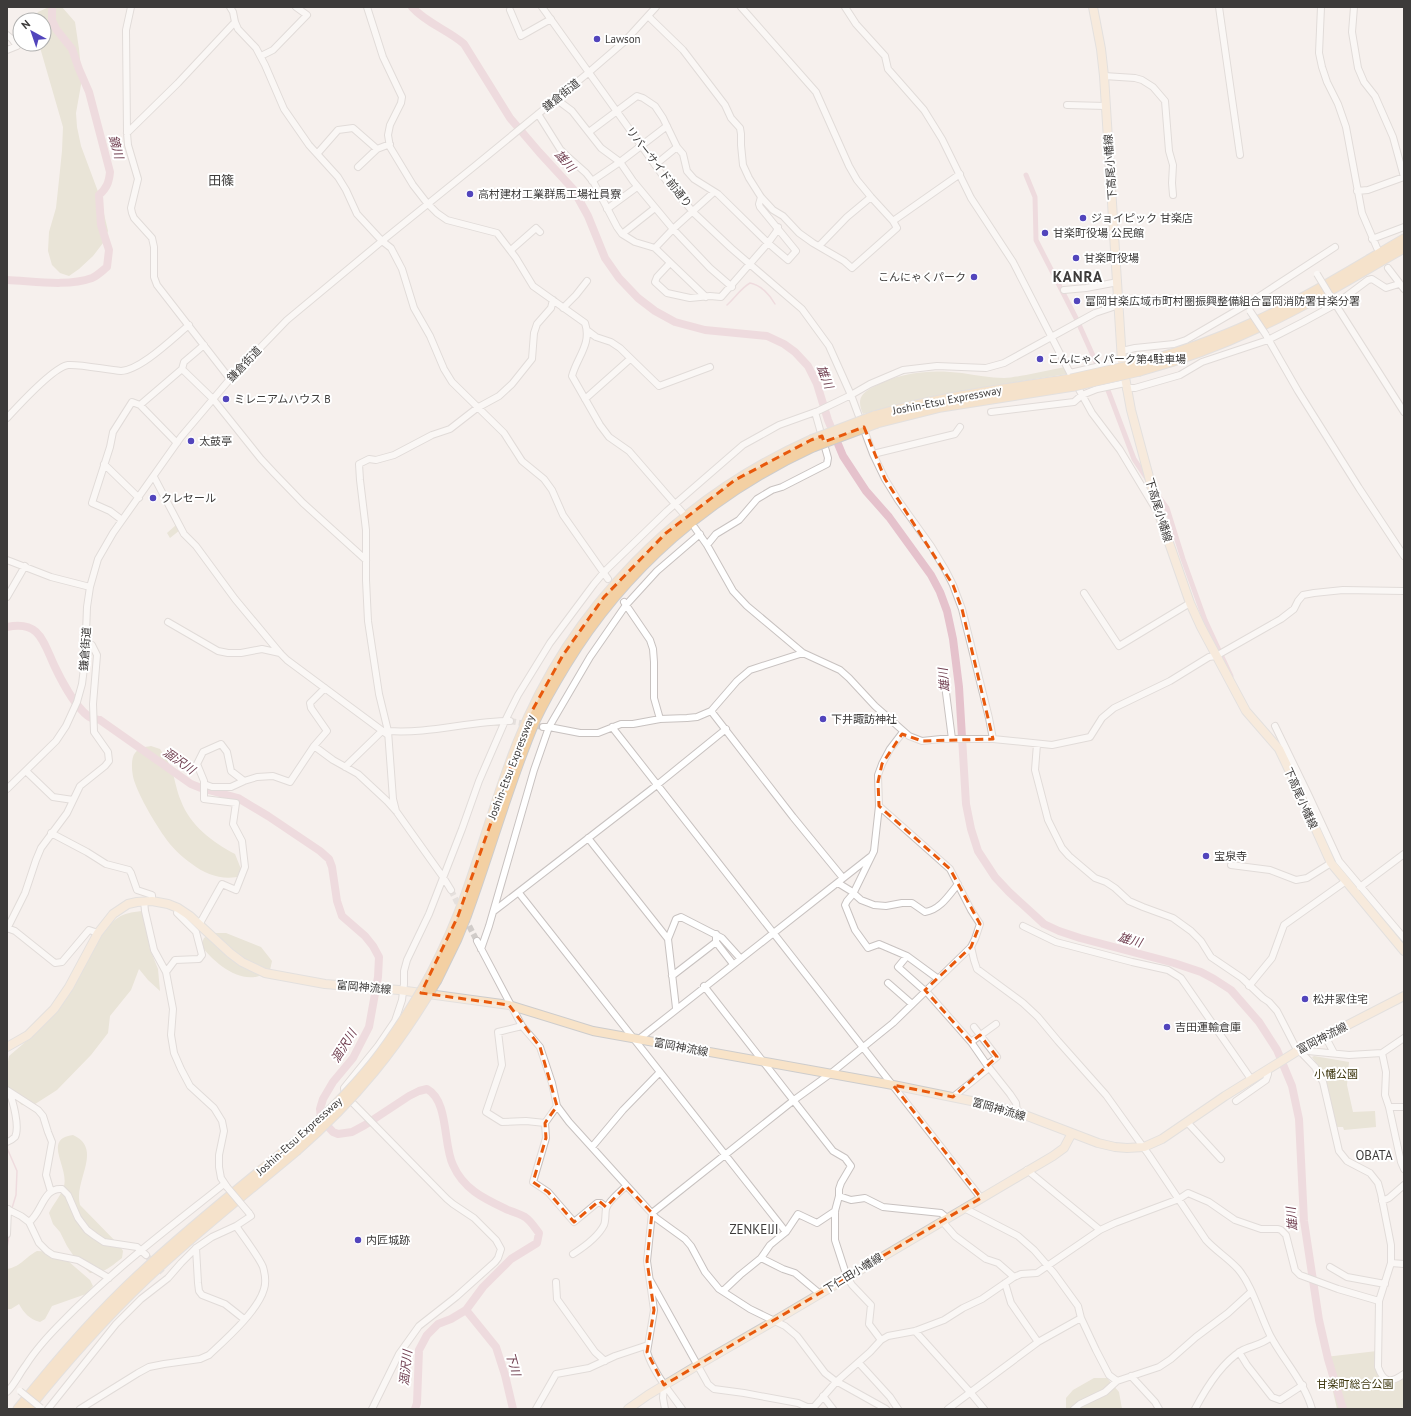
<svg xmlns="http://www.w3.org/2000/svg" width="1411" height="1416" font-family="'PT Sans','Noto Sans JP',sans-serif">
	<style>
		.green { fill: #d9d4bc }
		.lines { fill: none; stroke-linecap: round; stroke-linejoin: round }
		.stream { stroke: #e5c2cc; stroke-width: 1.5 }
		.canal { stroke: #e5c2cc; stroke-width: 5 }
		.river { stroke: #e5c2cc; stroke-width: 8 }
		.minor-tunnel { stroke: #d1ccc9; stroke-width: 6; stroke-dasharray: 6 3; stroke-linecap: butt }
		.minor-casing { stroke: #c8c2c0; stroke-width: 8 }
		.major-casing { stroke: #cdcccc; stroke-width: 10 }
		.highway-casing { stroke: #cdcccc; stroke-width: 11 }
		.minor { stroke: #fff; stroke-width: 6 }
		.major { stroke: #f8e3c8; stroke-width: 8 }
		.highway { stroke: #f3d0a3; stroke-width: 9 }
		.minor-bridge-casing { stroke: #c8c2c0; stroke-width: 8; stroke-linecap: butt }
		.highway-bridge-casing { stroke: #cdcccc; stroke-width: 11; stroke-linecap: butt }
		.minor-bridge { stroke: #fff; stroke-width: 6 }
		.highway-bridge { stroke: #f3d0a3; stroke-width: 9 }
		.marked { fill: none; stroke: #e8590c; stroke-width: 3; stroke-dasharray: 8 5; stroke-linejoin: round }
		.poi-dot { fill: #5245bc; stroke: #fff; stroke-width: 1.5 }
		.labels { text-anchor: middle; stroke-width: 4; stroke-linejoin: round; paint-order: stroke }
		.poi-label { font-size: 11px; fill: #3d3b3a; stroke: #fff; text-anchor: start }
		.street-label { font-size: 11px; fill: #3d3b3a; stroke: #fff }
		.park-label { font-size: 11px; fill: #3d360d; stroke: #fff }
		.water-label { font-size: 12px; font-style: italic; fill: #714051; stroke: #fff }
		.quarter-label { font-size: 13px; fill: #3d3b3a; stroke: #fff }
		.district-label { font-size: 15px; font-weight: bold; letter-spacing: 1px; fill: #3d3b3a; stroke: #fff }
	</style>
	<rect width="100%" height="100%" fill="#f6f0ed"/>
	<path class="green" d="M49 7H62L75 22 79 49 82 79 76 113 77 127 81 146 100 197 108 231 103 243 93 256 79 269 69 276 60 273 52 265 48 251 49 232 56 208 59 180 62 151 63 127 39 44H44V20H33L38 12Z
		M1065 367 1067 374C997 385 931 394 863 414 857 400 860 394 873 387 900 372 931 369 962 373 976 375 990 378 1004 378 1011 378 1019 376 1026 375 1039 372 1052 370 1065 367Z
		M176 525 180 530 170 538 167 533Z
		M151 746 160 749C164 755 168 761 171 768 175 778 176 790 181 801 190 825 212 842 235 854L241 869 237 877C221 880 205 874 192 864 182 857 171 847 164 836 155 823 140 798 135 783 132 776 130 759 135 753 139 748 144 747 151 746Z
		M142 911 150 949 158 969 160 991 148 980 139 969 131 990 110 1016 108 1033 91 1055 57 1090 32 1106 22 1105 14 1098 7 1085V1067L9 1056 23 1044 49 1016 101 935C115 918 120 913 142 911Z
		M212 933H226L261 947 272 961 270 970C267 972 263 975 259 976 238 983 212 961 201 945L204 938Z
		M1314 1056 1349 1062 1347 1085 1353 1112 1375 1111 1376 1127 1344 1130 1343 1127H1336C1330 1102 1328 1078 1312 1057Z
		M73 1135C104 1149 73 1181 80 1205L120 1246 123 1251 122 1258C110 1267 105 1273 90 1273L77 1261 67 1246 60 1232 53 1224 49 1213C53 1204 61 1196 64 1186 69 1167 42 1139 73 1135Z
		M37 1251 53 1252 61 1255 90 1280 93 1286 86 1294 52 1306 45 1319 40 1322C29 1319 24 1313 19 1304L11 1309H7V1269C22 1266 24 1258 37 1251Z
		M1377 1351C1376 1371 1373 1374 1390 1387L1404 1377V1409H1337L1325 1357Z
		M1094 1378H1107L1119 1392 1122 1409H1066V1398L1073 1390Z"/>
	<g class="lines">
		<path class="stream" d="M727 305C735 298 741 288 750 283 761 285 770 295 775 304
			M7 1148 17 1171 16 1195 12 1208
			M7 1248 9 1236"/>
		<path class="canal" d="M1026 175 1035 197 1036 240 1077 320 1099 369
			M1106 385 1134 459 1148 480
			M1154 490 1167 508 1183 559 1205 620 1231 676"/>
		<path class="river" d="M412 7C426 23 448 30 464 44L510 118 539 152 573 189 588 216 605 258 619 278 638 298 655 311 675 322 705 330 767 336 784 344 795 352 808 366 817 384 828 420 843 456 866 491 889 517 931 575 940 592 947 611 953 639 959 687 966 804 971 829 978 851 995 877 1009 892 1044 924 1059 931 1080 938 1174 963 1201 972 1214 979 1231 990 1259 1022 1277 1050 1292 1086 1299 1119 1304 1221 1319 1320 1328 1359 1343 1409
			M7 280C33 281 67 287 92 278 97 276 102 271 107 267L109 250 101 225 99 195C107 188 109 182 110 172L89 92 79 69 72 49 56 29 52 20V7
			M7 627C39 620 43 641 54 665 61 680 75 706 88 716 91 719 96 719 100 720L191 784 201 788 238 798 268 816 320 851 329 859 332 867 337 901 342 916 365 936 373 946 379 957 378 977 369 1027 353 1058 333 1082 323 1099 320 1109 321 1119 333 1132 338 1134 352 1132 365 1125 409 1096 419 1091 427 1089C449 1101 443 1145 453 1165 464 1190 485 1199 508 1210 514 1212 520 1214 525 1217 531 1221 535 1228 539 1233L537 1243 511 1259 483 1287 466 1310 451 1319 438 1324 427 1335 419 1350 417 1403 415 1409
			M466 1310 496 1347 505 1375 513 1409"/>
		<path class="minor-tunnel" d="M510 721 543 727
			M451 890 461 910
			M465 918 477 941
			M146 1255 163 1273"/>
		<defs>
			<path id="minor" d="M131 7 126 30 127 133 128 145 138 179 131 208 132 213 134 218 152 238 154 247V277L157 285 230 379
				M230 7 233 12 235 22 238 29 256 48 265 65 284 109 309 145 338 177 346 190 357 214 382 241 391 248 402 269 414 308 430 336 444 369 452 382 504 433 522 461 544 479 552 490 563 515 608 579
				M367 7 383 57 402 97 401 103 390 125 388 135 390 147 413 185 427 203 437 213 447 220 497 233 516 258 533 286 585 323C592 344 577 357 572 376L600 425 609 437 629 451 682 512
				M542 7 668 183 695 214 731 248 802 309 829 346 851 395 873 454 885 479 898 500 931 546 946 571 953 585 962 609 989 718 993 739
				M845 7 856 24 885 56 888 69 924 110 942 139 971 198 1013 262 1070 373 1092 413 1120 450 1155 508
				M1219 7 1240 155
				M1321 7 1319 53 1322 67 1327 82 1338 104 1346 127 1362 213 1377 248
				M1354 7 1352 32 1358 68 1364 82 1375 96 1393 137 1404 177 1368 190 1357 191
				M510 10 521 36 551 19
				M648 16 683 50 725 105 731 118 740 128 741 134V145L743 165 749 178 761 197 773 210 783 216 799 233 813 243 844 261 852 268 897 228 893 221 871 197 857 180 849 166 816 92 741 7
				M7 35 12 39 17 46 7 50
				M261 56 273 50 307 15 296 7
				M1104 76 1135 78 1142 80 1153 87 1165 101 1169 151 1173 165 1172 183 1173 195
				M556 99 572 111 601 148 620 162 633 181 673 229 710 268 732 287
				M1067 105 1106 106
				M538 114 560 149 568 157 586 173 594 183 617 227 622 234 635 242 655 248 706 297
				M589 132 637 96 643 98 655 106 663 118 677 147 683 154 687 171 694 179 718 194 768 243 788 260 796 251 760 207 759 204 761 197
				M127 133 178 83 235 22
				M317 154 338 130 353 128 377 149 390 144
				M655 165 677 147
				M358 167 377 149
				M592 181 620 162 667 126
				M607 209 637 187
				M893 221 960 174
				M622 234 655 208
				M1372 239 1404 227
				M819 246 847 217 871 197
				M655 248 673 229 714 192
				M511 250 536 228 540 232
				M670 263 657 277 655 282 667 293 690 298 710 296 721 297 768 243 776 232 778 227
				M1388 268 1404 289
				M1064 290 1086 288 1118 282
				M1334 302 1404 412
				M563 308 576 295 587 281
				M588 331 596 337 611 342 620 348 659 386 710 367
				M1267 337 1298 391 1359 488 1404 556
				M204 345 184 362 182 369 213 399 261 459 274 473 303 503 366 560
				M1122 351 1135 348 1174 344 1186 340 1246 305 1335 247
				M1070 373 1122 361
				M1126 388H1135L1180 375 1202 362 1268 340 1303 322 1336 304 1368 280 1372 279 1386 288 1399 284
				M585 399 630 359
				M140 405 177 443
				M991 412 1074 402 1082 395 1097 389 1125 383
				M7 418C18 406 54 367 68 365 81 364 107 370 121 371 141 370 173 338 189 325
				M873 454 955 434 960 427
				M104 464 139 498
				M154 477 184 534 196 546 235 599 280 653 287 660 388 735
				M122 520 110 511 92 503 110 447 113 432 132 402 140 405 182 369
				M695 528 707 545 733 591 747 606 803 653 840 670 849 678 875 706 909 736 922 741 941 739H993L1052 745 1090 737 1102 718 1114 708 1170 681 1209 657 1216 656 1281 619 1294 609 1298 601 1303 595 1314 593 1343 590 1404 591
				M707 545 716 534 739 520 757 499 772 490 782 487 827 464 828 458 815 412
				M7 560 51 577 90 587
				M1084 593 1119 646 1190 603
				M7 597 25 566
				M624 602 650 640 653 649 654 662V698L660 719
				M168 622 218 651 228 653H241L262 649 280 653
				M945 685 952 739
				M711 711 793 817 843 878
				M1275 726 1309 796 1339 861 1404 938
				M543 727H549L580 733H598L621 724H633L660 719 687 718 697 717 711 711 737 681 750 670 803 653
				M612 727 981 1198
				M388 731C430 734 469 721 510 721
				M903 732 890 749 882 764 878 775 879 806 874 851 853 894 847 901 845 905 855 930 868 948 879 944 907 956 937 978
				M1037 744 1035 770 1048 820 1062 848 1069 856 1095 878 1106 882 1115 888 1129 901 1143 907 1173 918 1191 931 1201 941 1211 957 1242 978 1263 998 1269 1002 1277 1011 1295 1046 1315 1067 1323 1082 1339 1151 1347 1161 1370 1173 1378 1183 1381 1194 1391 1245V1263L1379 1301 1378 1367C1384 1384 1391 1383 1404 1374
				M314 746 327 731 311 708 310 703 325 688
				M345 767 382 731
				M26 771 53 797 73 800
				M204 784 212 787H231L244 781 257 777 273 776 290 782 314 746 333 760 358 774 387 801 396 811 443 877 451 890
				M7 789 56 741 66 726 77 702 82 684 85 660 87 607 90 587 98 559 113 533 181 437 230 379 287 320 382 241 476 165 588 73 625 41 656 7
				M396 811 393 799 388 731 379 694 368 621 366 580V530L360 480 359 464 369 459 376 460 394 455 432 435 450 429 477 408 499 396 512 384 532 359 534 333 537 324 551 308 553 300
				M51 833 87 852 106 864 129 870 131 873 137 890 152 895V901
				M588 838 668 939
				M1231 865 1270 870 1296 880 1307 878 1331 863
				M838 883 851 891 861 900 874 905 886 906 902 903H912L925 912C940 910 949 895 958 884
				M1360 887 1404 854
				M519 893 786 1232
				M144 901 145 911 154 950 166 972 173 1009 171 1035 174 1053 181 1069 190 1086 214 1108 222 1121 224 1131 219 1155V1167L221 1178 227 1187
				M494 911 657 785 726 729
				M199 925 222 884 236 890 245 867 242 841 233 824 236 803 204 799V781L197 764 203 752 221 744 227 752 231 771 244 781
				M1023 926 1056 942 1132 962 1168 970 1181 978 1251 1079
				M7 928 15 931 55 963 62 962 89 930 98 933
				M7 929 25 893 36 860 41 848 67 813 80 786 105 766 109 761 108 752 94 732 93 704 97 655 92 645 86 642
				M477 941 522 1026 540 1047 552 1083 557 1106 569 1122 656 1218 685 1239 691 1246 705 1272 719 1289 750 1309 785 1326 797 1336 825 1373 834 1380 886 1409
				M716 942 733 964
				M971 947 974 960 977 969 1023 1003 1038 1017 1058 1041 1106 1095 1149 1155 1206 1240C1216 1251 1228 1258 1238 1269 1252 1285 1260 1315 1270 1335 1283 1360 1304 1381 1312 1409
				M481 949 489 926 534 770 549 727 590 657 626 605 657 571 700 534
				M907 956 898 967 925 991
				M166 972 175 960 199 959 202 955 196 932 177 913 178 908
				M672 976 716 942V934
				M888 983 912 1004
				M704 986 833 1151 845 1158 851 1166 841 1183 839 1189V1196L835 1211V1240L847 1277 852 1285 871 1305 869 1324 881 1340
				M1249 986 1272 958 1284 925 1346 881
				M925 990 971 1042 987 1065 1010 1094 1016 1103 1017 1112
				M676 1008 668 939 676 919 681 917 722 938 740 958
				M522 1026 498 1032 502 1065 486 1112 502 1122 526 1121 545 1123 557 1106
				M974 1027 997 1057 987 1065
				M1325 1036 1334 1053
				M639 1039 870 857
				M971 1042 996 1024
				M1308 1051 1349 1055 1382 1053 1404 1038
				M1382 1053 1386 1072 1385 1095 1389 1107 1401 1162 1404 1169
				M7 1090 38 1110 43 1116 48 1132 52 1142 46 1175 51 1192
				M953 1097 989 1068
				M1236 1101 1266 1080 1268 1074 1267 1070
				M1389 1107H1404
				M1187 1122 1221 1159
				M545 1123 546 1138 533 1182 548 1192 574 1222 597 1203H601L606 1207
				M7 1142C10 1141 13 1139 15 1137 20 1127 13 1101 9 1092
				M592 1147 623 1110 660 1072
				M1027 1170 1100 1230
				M839 1196 851 1200 865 1198 883 1207 941 1213 947 1218
				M1382 1201 1389 1198 1404 1185
				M964 1208 1018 1236 1034 1250 1054 1273 1078 1306 1081 1318 1096 1350 1109 1375 1117 1381
				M7 1209 21 1216 29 1222 39 1243 47 1251 53 1255 78 1260 109 1278
				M942 1221 955 1236 986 1259 998 1263 1014 1277
				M29 1222C42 1213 43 1187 62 1189L68 1195 78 1218 87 1230 95 1236 104 1242 137 1247 146 1255
				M7 1234 8 1209
				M196 1248 198 1283 199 1291 202 1295 225 1304 244 1319
				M573 1254C584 1247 598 1237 604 1225 606 1220 605 1214 606 1209 608 1201 620 1192 626 1186
				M761 1258 783 1269 795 1273 819 1293
				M1391 1263 1404 1264
				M1330 1267 1347 1277 1385 1284
				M650 1280 708 1384 714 1389 744 1393 798 1403 807 1407H814L836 1382 870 1352 881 1340 888 1336 915 1331 944 1320 963 1308 982 1299 1014 1277 1021 1274 1037 1273 1100 1230 1115 1223 1179 1199 1188 1193 1209 1202 1235 1220 1261 1229H1278L1281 1230 1286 1235 1295 1270 1300 1275 1338 1289 1379 1301
				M556 1282 557 1299 595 1352 605 1361
				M1005 1283 1011 1303 1038 1342
				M723 1291 740 1275 761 1258 770 1245 786 1232 798 1214 817 1223 835 1211
				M915 1331 970 1392 984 1409
				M1239 1352 1247 1365 1272 1397 1280 1400 1303 1385
				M859 1363 890 1397 898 1409
				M1131 1376 1155 1402 1159 1409
				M664 1385 663 1398 665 1409
				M7 1392C15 1384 19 1374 26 1365 36 1349 50 1334 63 1321 113 1270 169 1228 224 1184
				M823 1396 833 1409
				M48 1409 116 1324 141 1299 168 1278 181 1263 196 1248 212 1237 236 1226 251 1216 249 1213
				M80 1409 138 1373 149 1367 164 1364 200 1359 209 1355C225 1340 258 1311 264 1289 266 1283 265 1274 263 1267 259 1257 243 1236 236 1226
				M372 1409 399 1354 419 1326 456 1297 495 1262 498 1258 501 1249 496 1240 474 1218 453 1204 447 1199 345 1095 344 1088 378 1046 395 1021 402 1000 404 984V971L407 960 429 914 462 829 479 781 505 721 518 695 550 643 594 584 604 572 667 511 743 445 779 425 818 411 851 395 870 384 903 370 937 366 986 368 1004 363 1095 313 1119 305
				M536 1409 556 1374 589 1368 615 1356 648 1345
				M682 1409C670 1392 653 1372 647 1352L654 1310 647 1261 652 1213 794 1100 830 1074 893 1023 971 947 975 939 980 924 971 910 950 869 879 806
				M948 1409 1038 1342 1081 1318
				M1074 1409 1080 1404 1105 1392 1117 1381 1159 1367 1171 1359 1196 1337 1228 1313 1251 1292
				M1195 1409C1205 1390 1222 1363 1241 1351 1250 1346 1262 1345 1271 1337"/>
			<path id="major" d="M1093 7 1101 49 1104 76 1122 361 1131 410 1159 514 1190 603 1201 627 1246 711 1279 749 1290 772 1331 863 1404 951
				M7 1047 28 1035 54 1009 69 987 98 933 113 914 128 904 137 902 152 901 168 904 178 908 190 916 230 953 242 962 265 973 325 984 399 990 509 1005 593 1031 893 1085 991 1105 1017 1112 1098 1143 1115 1147 1127 1148 1144 1147 1162 1139 1225 1096 1299 1050 1404 996
				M628 1409 648 1395 698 1365 774 1321 1053 1156 1064 1148 1072 1133"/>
			<path id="highway" d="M1138 364C1177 353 1215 340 1252 323 1305 299 1354 268 1404 239
				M1140 371C1181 360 1219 346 1257 328 1308 305 1356 275 1404 248
				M874 416C939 397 1005 389 1071 379
				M877 423 941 407 1074 386
				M430 976C444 949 456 922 466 894 484 844 498 792 518 742 571 608 679 499 811 440
				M437 980 457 939 466 917C490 852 508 785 535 721 544 702 555 683 566 665 624 569 711 494 813 447
				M18 1409C56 1361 96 1314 142 1272 190 1227 241 1187 292 1145
				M28 1409C65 1363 104 1319 146 1279 194 1234 246 1193 296 1151"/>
		</defs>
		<use href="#minor" class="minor-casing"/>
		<use href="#major" class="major-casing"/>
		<use href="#highway" class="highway-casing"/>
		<use href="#minor" class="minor"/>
		<use href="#major" class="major"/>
		<use href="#highway" class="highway"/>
		<defs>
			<path id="minor-bridge" d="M1317 274 1334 302
				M1250 311 1266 335
				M227 1187 249 1213
				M20 1391 41 1408"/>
			<path id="highway-bridge" d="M1071 379 1138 364
				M1074 386 1140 371
				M811 440 874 416
				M813 447 877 423
				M292 1145C321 1120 349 1093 373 1063 395 1035 413 1006 430 976
				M296 1151C356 1099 397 1048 437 980"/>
		</defs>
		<use href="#minor-bridge" class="minor-bridge-casing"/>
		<use href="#highway-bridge" class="highway-bridge-casing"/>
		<use href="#minor-bridge" class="minor-bridge"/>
		<use href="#highway-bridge" class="highway-bridge"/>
	</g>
	<path d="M0 0H1411V1416H0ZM864 427 885 479 953 585 962 609 993 739 922 741 902 734 882 764 878 782 879 806 950 869 980 924 971 947 925 990 971 1042 980 1035 997 1057 953 1097 893 1085 981 1198 664 1385 647 1352 654 1310 647 1261 652 1213 626 1186 606 1207 599 1201 574 1222 548 1192 533 1182 546 1138 545 1123 557 1106 540 1047 509 1005 421 993 458 916 528 718 563 655 604 597 666 533 735 480 811 440 822 436 824 442Z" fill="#f6f0ed" fill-opacity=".55" fill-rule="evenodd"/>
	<path class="marked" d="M864 427 885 479 953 585 962 609 993 739 922 741 902 734 882 764 878 782 879 806 950 869 980 924 971 947 925 990 971 1042 980 1035 997 1057 953 1097 893 1085 981 1198 664 1385 647 1352 654 1310 647 1261 652 1213 626 1186 606 1207 599 1201 574 1222 548 1192 533 1182 546 1138 545 1123 557 1106 540 1047 509 1005 421 993 458 916 528 718 563 655 604 597 666 533 735 480 811 440 822 436 824 442Z"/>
	<g class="poi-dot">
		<circle cx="597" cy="39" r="4"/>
		<circle cx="470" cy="194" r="4"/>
		<circle cx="1083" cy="218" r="4"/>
		<circle cx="1045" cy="233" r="4"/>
		<circle cx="1076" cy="258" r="4"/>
		<circle cx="974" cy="277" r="4"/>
		<circle cx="1077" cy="301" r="4"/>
		<circle cx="1040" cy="359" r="4"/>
		<circle cx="226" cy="399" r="4"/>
		<circle cx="191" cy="441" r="4"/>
		<circle cx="153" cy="498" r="4"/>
		<circle cx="823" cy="719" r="4"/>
		<circle cx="1206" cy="856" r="4"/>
		<circle cx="1305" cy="999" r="4"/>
		<circle cx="1167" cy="1027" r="4"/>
		<circle cx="358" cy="1240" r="4"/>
	</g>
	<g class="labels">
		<g class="poi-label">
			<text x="605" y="43">Lawson</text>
			<text x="478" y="198">高村建材工業群馬工場社員寮</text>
			<text x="1091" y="222">ジョイピック 甘楽店</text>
			<text x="1053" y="237">甘楽町役場 公民館</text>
			<text x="1084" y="262">甘楽町役場</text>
			<text x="966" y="281" text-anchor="end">こんにゃくパーク</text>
			<text x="1085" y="305">富岡甘楽広域市町村圏振興整備組合富岡消防署甘楽分署</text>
			<text x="1048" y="363">こんにゃくパーク第4駐車場</text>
			<text x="234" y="403">ミレニアムハウス B</text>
			<text x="199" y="445">太鼓亭</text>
			<text x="161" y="502">クレセール</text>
			<text x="831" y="723">下井諏訪神社</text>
			<text x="1214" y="860">宝泉寺</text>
			<text x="1313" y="1003">松井家住宅</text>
			<text x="1175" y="1031">吉田運輸倉庫</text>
			<text x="366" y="1244">内匠城跡</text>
		</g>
		<g class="street-label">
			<text transform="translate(561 95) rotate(-39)" y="4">鎌倉街道</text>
			<text transform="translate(659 167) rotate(52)" y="4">リバーサイド前通り</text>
			<text transform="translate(1110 167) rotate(-94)" y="4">下高尾小幡線</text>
			<text transform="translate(244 364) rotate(-47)" y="4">鎌倉街道</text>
			<text transform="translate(947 400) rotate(-11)" y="4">Joshin-Etsu Expressway</text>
			<text transform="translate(1159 510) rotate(73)" y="4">下高尾小幡線</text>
			<text transform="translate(85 649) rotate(-86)" y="4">鎌倉街道</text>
			<text transform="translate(511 767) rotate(-69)" y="4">Joshin-Etsu Expressway</text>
			<text transform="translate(1301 798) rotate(66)" y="4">下高尾小幡線</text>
			<text transform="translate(364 987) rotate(5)" y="4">富岡神流線</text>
			<text transform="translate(1322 1038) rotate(-27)" y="4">富岡神流線</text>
			<text transform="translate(681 1047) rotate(11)" y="4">富岡神流線</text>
			<text transform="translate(999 1109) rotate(16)" y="4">富岡神流線</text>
			<text transform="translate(299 1136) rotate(-42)" y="4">Joshin-Etsu Expressway</text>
			<text transform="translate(853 1273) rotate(-31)" y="4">下仁田小幡線</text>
		</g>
		<g class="park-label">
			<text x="1336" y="1078">小幡公園</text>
			<text x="1355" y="1388">甘楽町総合公園</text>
		</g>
		<g class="water-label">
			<text transform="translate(116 147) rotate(75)" y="4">鏑川</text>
			<text transform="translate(565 161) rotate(48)" y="4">雄川</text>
			<text transform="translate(825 377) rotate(68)" y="4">雄川</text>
			<text transform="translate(944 680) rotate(-95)" y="4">雄川</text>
			<text transform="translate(179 761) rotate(35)" y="4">涸沢川</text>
			<text transform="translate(1130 940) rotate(16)" y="4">雄川</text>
			<text transform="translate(344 1046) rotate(-58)" y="4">涸沢川</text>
			<text transform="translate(1292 1219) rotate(-95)" y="4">雄川</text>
			<text transform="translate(513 1364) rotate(75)" y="4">下川</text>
			<text transform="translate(406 1368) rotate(-84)" y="4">涸沢川</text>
		</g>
		<g class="quarter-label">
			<text x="221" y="185">田篠</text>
			<text x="1374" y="1160">OBATA</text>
			<text x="754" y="1234">ZENKEIJI</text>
		</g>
		<g class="district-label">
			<text x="1078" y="282">KANRA</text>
		</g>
	</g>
	<rect width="1411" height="1416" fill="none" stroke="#3d3b3a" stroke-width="16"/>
	<g transform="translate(32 32) rotate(320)"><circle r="19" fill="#ffffff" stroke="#b1b1b0"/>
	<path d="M0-3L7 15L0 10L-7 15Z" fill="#5245bc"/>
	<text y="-6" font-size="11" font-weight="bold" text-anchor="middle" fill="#3d3b3a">N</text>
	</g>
</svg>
